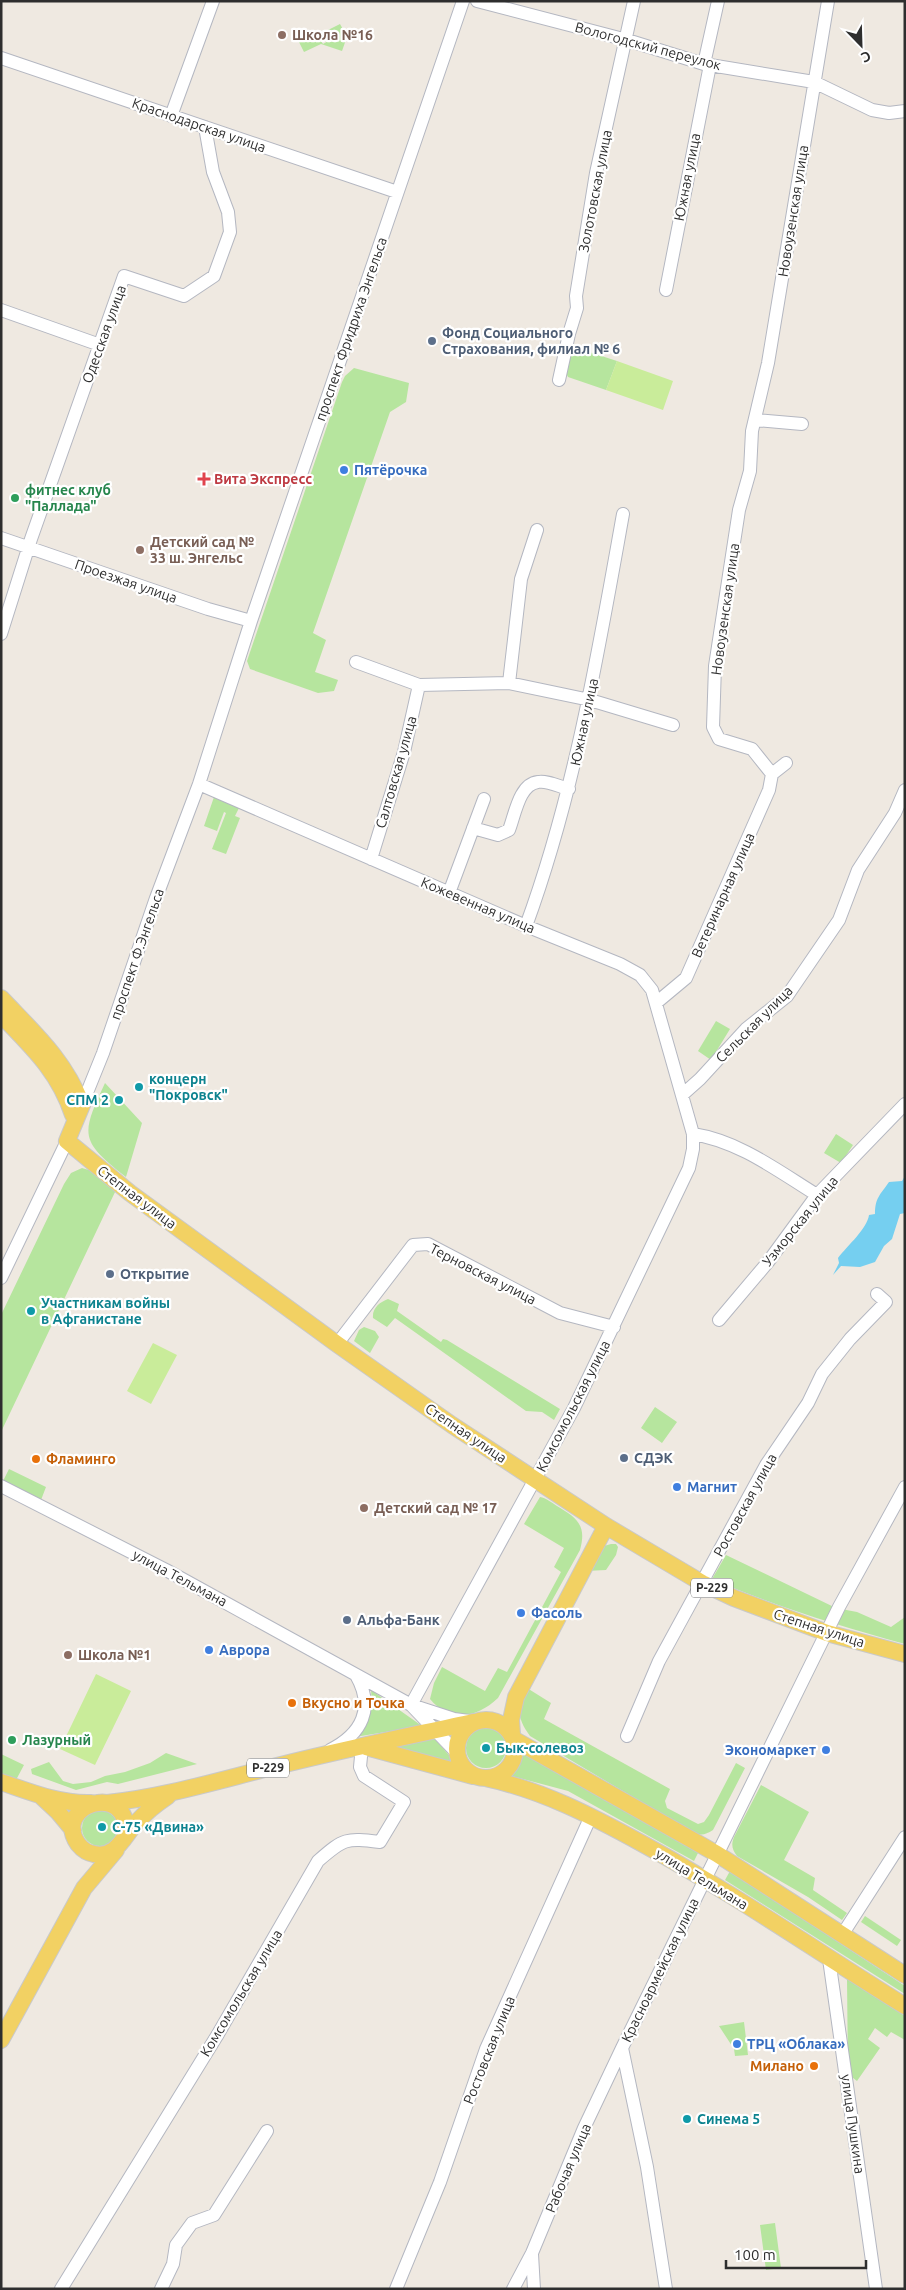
<svg xmlns="http://www.w3.org/2000/svg" width="906" height="2290" font-family="Ubuntu,sans-serif">
	<style>
		.green { fill: #b6e59e }
		.pitch { fill: #c9ec9a }
		.water { fill: #75cff0 }
		.lines { fill: none; stroke-linecap: round; stroke-linejoin: round }
		.minor-casing { stroke: #b4b7c1; stroke-width: 14 }
		.major-casing { stroke: #c9c9c9; stroke-width: 18 }
		.minor { stroke: #fff; stroke-width: 12 }
		.major { stroke: #f2d163; stroke-width: 16 }
		.education-dot { fill: #8d6e63; stroke: #fff; stroke-width: 2 }
		.service-dot { fill: #5c6f8a; stroke: #fff; stroke-width: 2 }
		.shop-dot { fill: #3f7fe0; stroke: #fff; stroke-width: 2 }
		.health-dot { fill: #e0444e; stroke: #fff; stroke-width: 2 }
		.leisure-dot { fill: #2e9e5b; stroke: #fff; stroke-width: 2 }
		.culture-dot { fill: #0f9aa8; stroke: #fff; stroke-width: 2 }
		.food-dot { fill: #e8710a; stroke: #fff; stroke-width: 2 }
		.labels { text-anchor: middle; stroke-width: 4.5; stroke-linejoin: round; paint-order: stroke }
		.shield { fill: #fff; stroke: #6d6d6d; stroke-width: 1 }
		.shield-label { font-size: 12px; font-weight: bold; fill: #2e2e2e }
		.education-label { font-size: 14px; font-weight: bold; fill: #785e54; stroke: #fff; text-anchor: start }
		.street-label { font-size: 14px; fill: #2e2e2e; stroke: #fff }
		.service-label { font-size: 14px; font-weight: bold; fill: #4e5e75; stroke: #fff; text-anchor: start }
		.shop-label { font-size: 14px; font-weight: bold; fill: #366cbe; stroke: #fff; text-anchor: start }
		.health-label { font-size: 14px; font-weight: bold; fill: #be3a42; stroke: #fff; text-anchor: start }
		.leisure-label { font-size: 14px; font-weight: bold; fill: #27864d; stroke: #fff; text-anchor: start }
		.culture-label { font-size: 14px; font-weight: bold; fill: #0d838f; stroke: #fff; text-anchor: start }
		.food-label { font-size: 14px; font-weight: bold; fill: #c56008; stroke: #fff; text-anchor: start }
	</style>
	<rect width="100%" height="100%" fill="#efe9e1"/>
	<path class="green" d="M340 24 345 33 349 31 342 51 321 44 304 52 299 42 317 33 323 44 330 40 326 31Z
		M572 344 580 345 583 350 617 361 606 390 568 377 566 373Z
		M354 368 409 383 406 402 390 412 313 633 326 640 315 672 338 680 334 691 318 693 250 669 247 661 342 382 345 376Z
		M214 797 239 808 235 816 240 818 226 854 212 849 226 813 224 812 217 831 204 826Z
		M716 1021 730 1029 711 1060 698 1051Z
		M105 1083 142 1123 126 1177C79 1140 81 1135 105 1083Z
		M836 1134 853 1145 841 1163 824 1153Z
		M82 1168 92 1171 116 1190 1 1432V1315L64 1184 71 1173Z
		M388 1299 399 1304 397 1311 441 1342 443 1339 447 1340 560 1409 554 1420 542 1412 526 1411 395 1318 387 1327 373 1318C372 1308 380 1302 388 1299Z
		M364 1327 375 1331 379 1337 370 1353 354 1341 359 1330Z
		M655 1407 677 1422 662 1443 641 1428Z
		M9 1469 46 1487 41 1500 3 1481Z
		M540 1497C546 1498 551 1502 557 1506 577 1518 587 1525 580 1550L498 1698C477 1718 450 1723 430 1699L434 1683 442 1667 485 1691 498 1668 507 1672 561 1572 554 1567 564 1548 524 1524Z
		M611 1544H616L618 1547 616 1555 606 1570 586 1571 604 1546Z
		M726 1555 836 1608 857 1612 891 1627 905 1617V1644C839 1626 775 1606 712 1579Z
		M527 1688 551 1703 544 1719 670 1789 665 1801 667 1808 698 1824 704 1822 709 1815 736 1763 745 1768 713 1830C705 1835 701 1836 692 1832L530 1736C516 1717 517 1707 527 1688Z
		M371 1690 422 1726 355 1737C368 1722 373 1709 371 1690Z
		M466 1748a20 20 0 1 1 40 0a20 20 0 1 1-40 0Z
		M432 1736 456 1763 386 1746Z
		M521 1750 698 1853 694 1861 568 1791 508 1775 519 1761Z
		M166 1753 197 1764 118 1784 107 1782 76 1790 32 1774 31 1769 49 1762 63 1781 73 1784 91 1782 105 1776 125 1772 150 1763Z
		M1 1754 24 1765 16 1780 1 1775Z
		M761 1785 809 1812 784 1860 815 1878 813 1890 847 1913 842 1920 808 1897 737 1856C732 1849 731 1845 734 1837Z
		M82 1828a18 18 0 1 1 36 0a18 18 0 1 1-36 0Z
		M730 1871 905 1986V1994L725 1880Z
		M865 1916 901 1940 897 1946 861 1922Z
		M847 1978 905 2016V2040L891 2032 887 2037 875 2028 868 2039 880 2048 857 2081 848 2074Z
		M744 2022 748 2055 735 2056 734 2049 719 2026Z
		M775 2223 781 2268 766 2270 760 2225Z"/>
	<path class="pitch" d="M617 361 673 381 663 410 606 390Z
		M153 1343 177 1355 151 1404 127 1391Z
		M96 1674 131 1691 95 1765 60 1749Z"/>
	<path class="water" d="M905 1176V1213L900 1214 892 1239 884 1246 875 1262 860 1267 841 1266 833 1275 839 1263 838 1258C848 1245 867 1229 869 1215L875 1214C875 1198 880 1195 889 1182L902 1181Z"/>
	<g class="lines">
		<defs>
			<path id="minor" d="M477 1 627 40 704 64 814 82 872 110 889 113 905 111
				M1 58 397 192
				M704 64 718 1
				M171 116 213 1
				M666 290 710 65
				M1 310 100 345
				M559 380 569 334 577 308 576 296 596 173 634 1
				M755 420 802 424
				M1 538 208 609 251 621
				M1 634 31 539 124 276 184 296 214 276 230 232 228 212 213 172 205 127
				M356 662 419 685 509 683 590 700 673 725
				M509 683 521 579 537 530
				M786 763 772 774 752 749 719 739 713 727 715 666 739 510 750 471 752 431 768 363 828 1
				M199 784 526 926 620 964 640 975 652 990 693 1134V1149L689 1168 574 1408 411 1705
				M473 828 498 835 509 830C515 815 519 784 538 782 547 780 560 787 569 789
				M371 859 404 752 419 685
				M449 893 484 799
				M526 926C575 792 598 653 623 514
				M656 1003 686 978 769 790 772 774
				M682 1095 700 1079 746 1029 787 996 839 920 858 870 895 813 905 790
				M82 1105 103 1053 156 898 199 784 251 621 463 1
				M693 1134C739 1141 778 1171 817 1195
				M1 1278 67 1141
				M719 1320 768 1262 817 1195 905 1104
				M337 1344 413 1245 428 1244 560 1313 614 1327
				M1 1486 166 1570 411 1705 454 1719 469 1721
				M411 1705 457 1753
				M627 1736 659 1661 766 1465 808 1403 822 1374 850 1339 886 1302 877 1294
				M330 1750C362 1734 375 1708 356 1675
				M842 1935 905 1837
				M829 1959 876 2289
				M622 2048 647 2167 666 2289
				M532 2254 534 2289
				M61 2289 218 2034 318 1861C344 1838 346 1838 380 1842L404 1802 364 1776 360 1767 362 1746
				M161 2289 173 2264 176 2245 192 2223 214 2215 267 2131
				M396 2289 440 2182 486 2049 591 1816
				M513 2289 532 2253 584 2128 622 2048 839 1607 905 1487"/>
			<path id="major" d="M1 998C34 1033 64 1059 82 1105L67 1141 130 1193 337 1344 452 1425 606 1526 702 1583 734 1598 827 1633 905 1654
				M1 1015C32 1047 59 1072 73 1115
				M457 1749a29 29 0 1 1 58 0a29 29 0 1 1-58 0Z
				M512 1734 511 1720 516 1697 606 1526
				M515 1740 717 1854 905 1975
				M366 1747 473 1776
				M485 1778C542 1790 592 1816 643 1844 733 1893 818 1952 905 2006
				M1 1782C30 1792 59 1804 91 1803
				M42 1797 58 1812 73 1830
				M107 1803C166 1797 223 1779 281 1765 345 1749 409 1736 473 1722
				M126 1835C130 1779 51 1805 78 1844 82 1849 87 1853 94 1854 116 1859 124 1836 136 1823 146 1812 156 1804 168 1796
				M1 2040 84 1888 116 1850"/>
		</defs>
		<use href="#minor" class="minor-casing"/>
		<use href="#major" class="major-casing"/>
		<use href="#minor" class="minor"/>
		<use href="#major" class="major"/>
	</g>
	<g class="education-dot">
		<circle cx="282" cy="35" r="5"/>
		<circle cx="140" cy="550" r="5"/>
		<circle cx="364" cy="1508" r="5"/>
		<circle cx="68" cy="1655" r="5"/>
	</g>
	<g class="service-dot">
		<circle cx="432" cy="341" r="5"/>
		<circle cx="110" cy="1274" r="5"/>
		<circle cx="624" cy="1458" r="5"/>
		<circle cx="347" cy="1620" r="5"/>
	</g>
	<g class="shop-dot">
		<circle cx="344" cy="470" r="5"/>
		<circle cx="677" cy="1487" r="5"/>
		<circle cx="521" cy="1613" r="5"/>
		<circle cx="209" cy="1650" r="5"/>
		<circle cx="826" cy="1750" r="5"/>
		<circle cx="737" cy="2044" r="5"/>
	</g>
	<path class="health-dot" d="M201.5 471.5h5v5h5v5h-5v5h-5v-5h-5v-5h5z"/>
	<g class="leisure-dot">
		<circle cx="15" cy="498" r="5"/>
		<circle cx="12" cy="1740" r="5"/>
	</g>
	<g class="culture-dot">
		<circle cx="139" cy="1087" r="5"/>
		<circle cx="119" cy="1100" r="5"/>
		<circle cx="31" cy="1311" r="5"/>
		<circle cx="486" cy="1748" r="5"/>
		<circle cx="102" cy="1827" r="5"/>
		<circle cx="687" cy="2119" r="5"/>
	</g>
	<g class="food-dot">
		<circle cx="36" cy="1459" r="5"/>
		<circle cx="292" cy="1703" r="5"/>
		<circle cx="814" cy="2066" r="5"/>
	</g>
	<g class="labels">
		<g class="shield">
			<rect x="691" y="1578.5" width="42" height="19" rx="4"/>
			<rect x="247" y="1758.5" width="42" height="19" rx="4"/>
		</g>
		<g class="shield-label">
			<text x="712" y="1592">Р-229</text>
			<text x="268" y="1772">Р-229</text>
		</g>
		<g class="education-label">
			<text x="292" y="40">Школа №16</text>
			<text x="150" y="547">Детский сад №<tspan x="150" dy="16">33 ш. Энгельс</tspan></text>
			<text x="374" y="1513">Детский сад № 17</text>
			<text x="78" y="1660">Школа №1</text>
		</g>
		<g class="street-label">
			<text transform="translate(648 46) rotate(15)" y="5">Вологодский переулок</text>
			<text transform="translate(199 125) rotate(19)" y="5">Краснодарская улица</text>
			<text transform="translate(687 177) rotate(-79)" y="5">Южная улица</text>
			<text transform="translate(595 191) rotate(-79)" y="5">Золотовская улица</text>
			<text transform="translate(793 211) rotate(-81)" y="5">Новоузенская улица</text>
			<text transform="translate(351 329) rotate(-71)" y="5">проспект Фридриха Энгельса</text>
			<text transform="translate(104 334) rotate(-70)" y="5">Одесская улица</text>
			<text transform="translate(126 581) rotate(19)" y="5">Проезжая улица</text>
			<text transform="translate(725 609) rotate(-82)" y="5">Новоузенская улица</text>
			<text transform="translate(584 722) rotate(-78)" y="5">Южная улица</text>
			<text transform="translate(396 772) rotate(-74)" y="5">Салтовская улица</text>
			<text transform="translate(723 895) rotate(-66)" y="5">Ветеринарная улица</text>
			<text transform="translate(478 905) rotate(23)" y="5">Кожевенная улица</text>
			<text transform="translate(137 954) rotate(-71)" y="5">проспект Ф.Энгельса</text>
			<text transform="translate(754 1024) rotate(-45)" y="5">Сельская улица</text>
			<text transform="translate(137 1197) rotate(37)" y="5">Степная улица</text>
			<text transform="translate(800 1221) rotate(-51)" y="5">Узморская улица</text>
			<text transform="translate(483 1274) rotate(27)" y="5">Терновская улица</text>
			<text transform="translate(573 1406) rotate(-63)" y="5">Комсомольская улица</text>
			<text transform="translate(466 1433) rotate(34)" y="5">Степная улица</text>
			<text transform="translate(745 1505) rotate(-61)" y="5">Ростовская улица</text>
			<text transform="translate(180 1578) rotate(28)" y="5">улица Тельмана</text>
			<text transform="translate(819 1628) rotate(18)" y="5">Степная улица</text>
			<text transform="translate(702 1879) rotate(31)" y="5">улица Тельмана</text>
			<text transform="translate(660 1970) rotate(-64)" y="5">Красноармейская улица</text>
			<text transform="translate(241 1993) rotate(-59)" y="5">Комсомольская улица</text>
			<text transform="translate(489 2050) rotate(-68)" y="5">Ростовская улица</text>
			<text transform="translate(853 2124) rotate(82)" y="5">улица Пушкина</text>
			<text transform="translate(568 2168) rotate(-67)" y="5">Рабочая улица</text>
		</g>
		<g class="service-label">
			<text x="442" y="338">Фонд Социального<tspan x="442" dy="16">Страхования, филиал № 6</tspan></text>
			<text x="120" y="1279">Открытие</text>
			<text x="634" y="1463">СДЭК</text>
			<text x="357" y="1625">Альфа-Банк</text>
		</g>
		<g class="shop-label">
			<text x="354" y="475">Пятёрочка</text>
			<text x="687" y="1492">Магнит</text>
			<text x="531" y="1618">Фасоль</text>
			<text x="219" y="1655">Аврора</text>
			<text x="816" y="1755" text-anchor="end">Экономаркет</text>
			<text x="747" y="2049">ТРЦ «Облака»</text>
		</g>
		<g class="health-label">
			<text x="214" y="484">Вита Экспресс</text>
		</g>
		<g class="leisure-label">
			<text x="25" y="495">фитнес клуб<tspan x="25" dy="16">"Паллада"</tspan></text>
			<text x="22" y="1745">Лазурный</text>
		</g>
		<g class="culture-label">
			<text x="149" y="1084">концерн<tspan x="149" dy="16">"Покровск"</tspan></text>
			<text x="109" y="1105" text-anchor="end">СПМ 2</text>
			<text x="41" y="1308">Участникам войны<tspan x="41" dy="16">в Афганистане</tspan></text>
			<text x="496" y="1753">Бык-солевоз</text>
			<text x="112" y="1832">С-75 «Двина»</text>
			<text x="697" y="2124">Синема 5</text>
		</g>
		<g class="food-label">
			<text x="46" y="1464">Фламинго</text>
			<text x="302" y="1708">Вкусно и Точка</text>
			<text x="804" y="2071" text-anchor="end">Милано</text>
		</g>
	</g>
	<rect width="906" height="2290" fill="none" stroke="#2e2e2e" stroke-width="5"/>
	<g transform="translate(861 45) rotate(157)" stroke="#ffffff" stroke-width="4" paint-order="stroke">
	<path d="M0-4L9 19L0 12L-9 19Z" fill="#2e2e2e"/>
	<text y="-8" font-size="14" font-weight="bold" text-anchor="middle" fill="#2e2e2e">С</text>
	</g>
	<path d="M726 2260v8h140v-8" fill="none" stroke="#2e2e2e" stroke-width="2.5"/>
	<text x="734" y="2260" font-size="15" fill="#2e2e2e" stroke="#ffffff" stroke-width="4" paint-order="stroke">100 m</text>
</svg>
